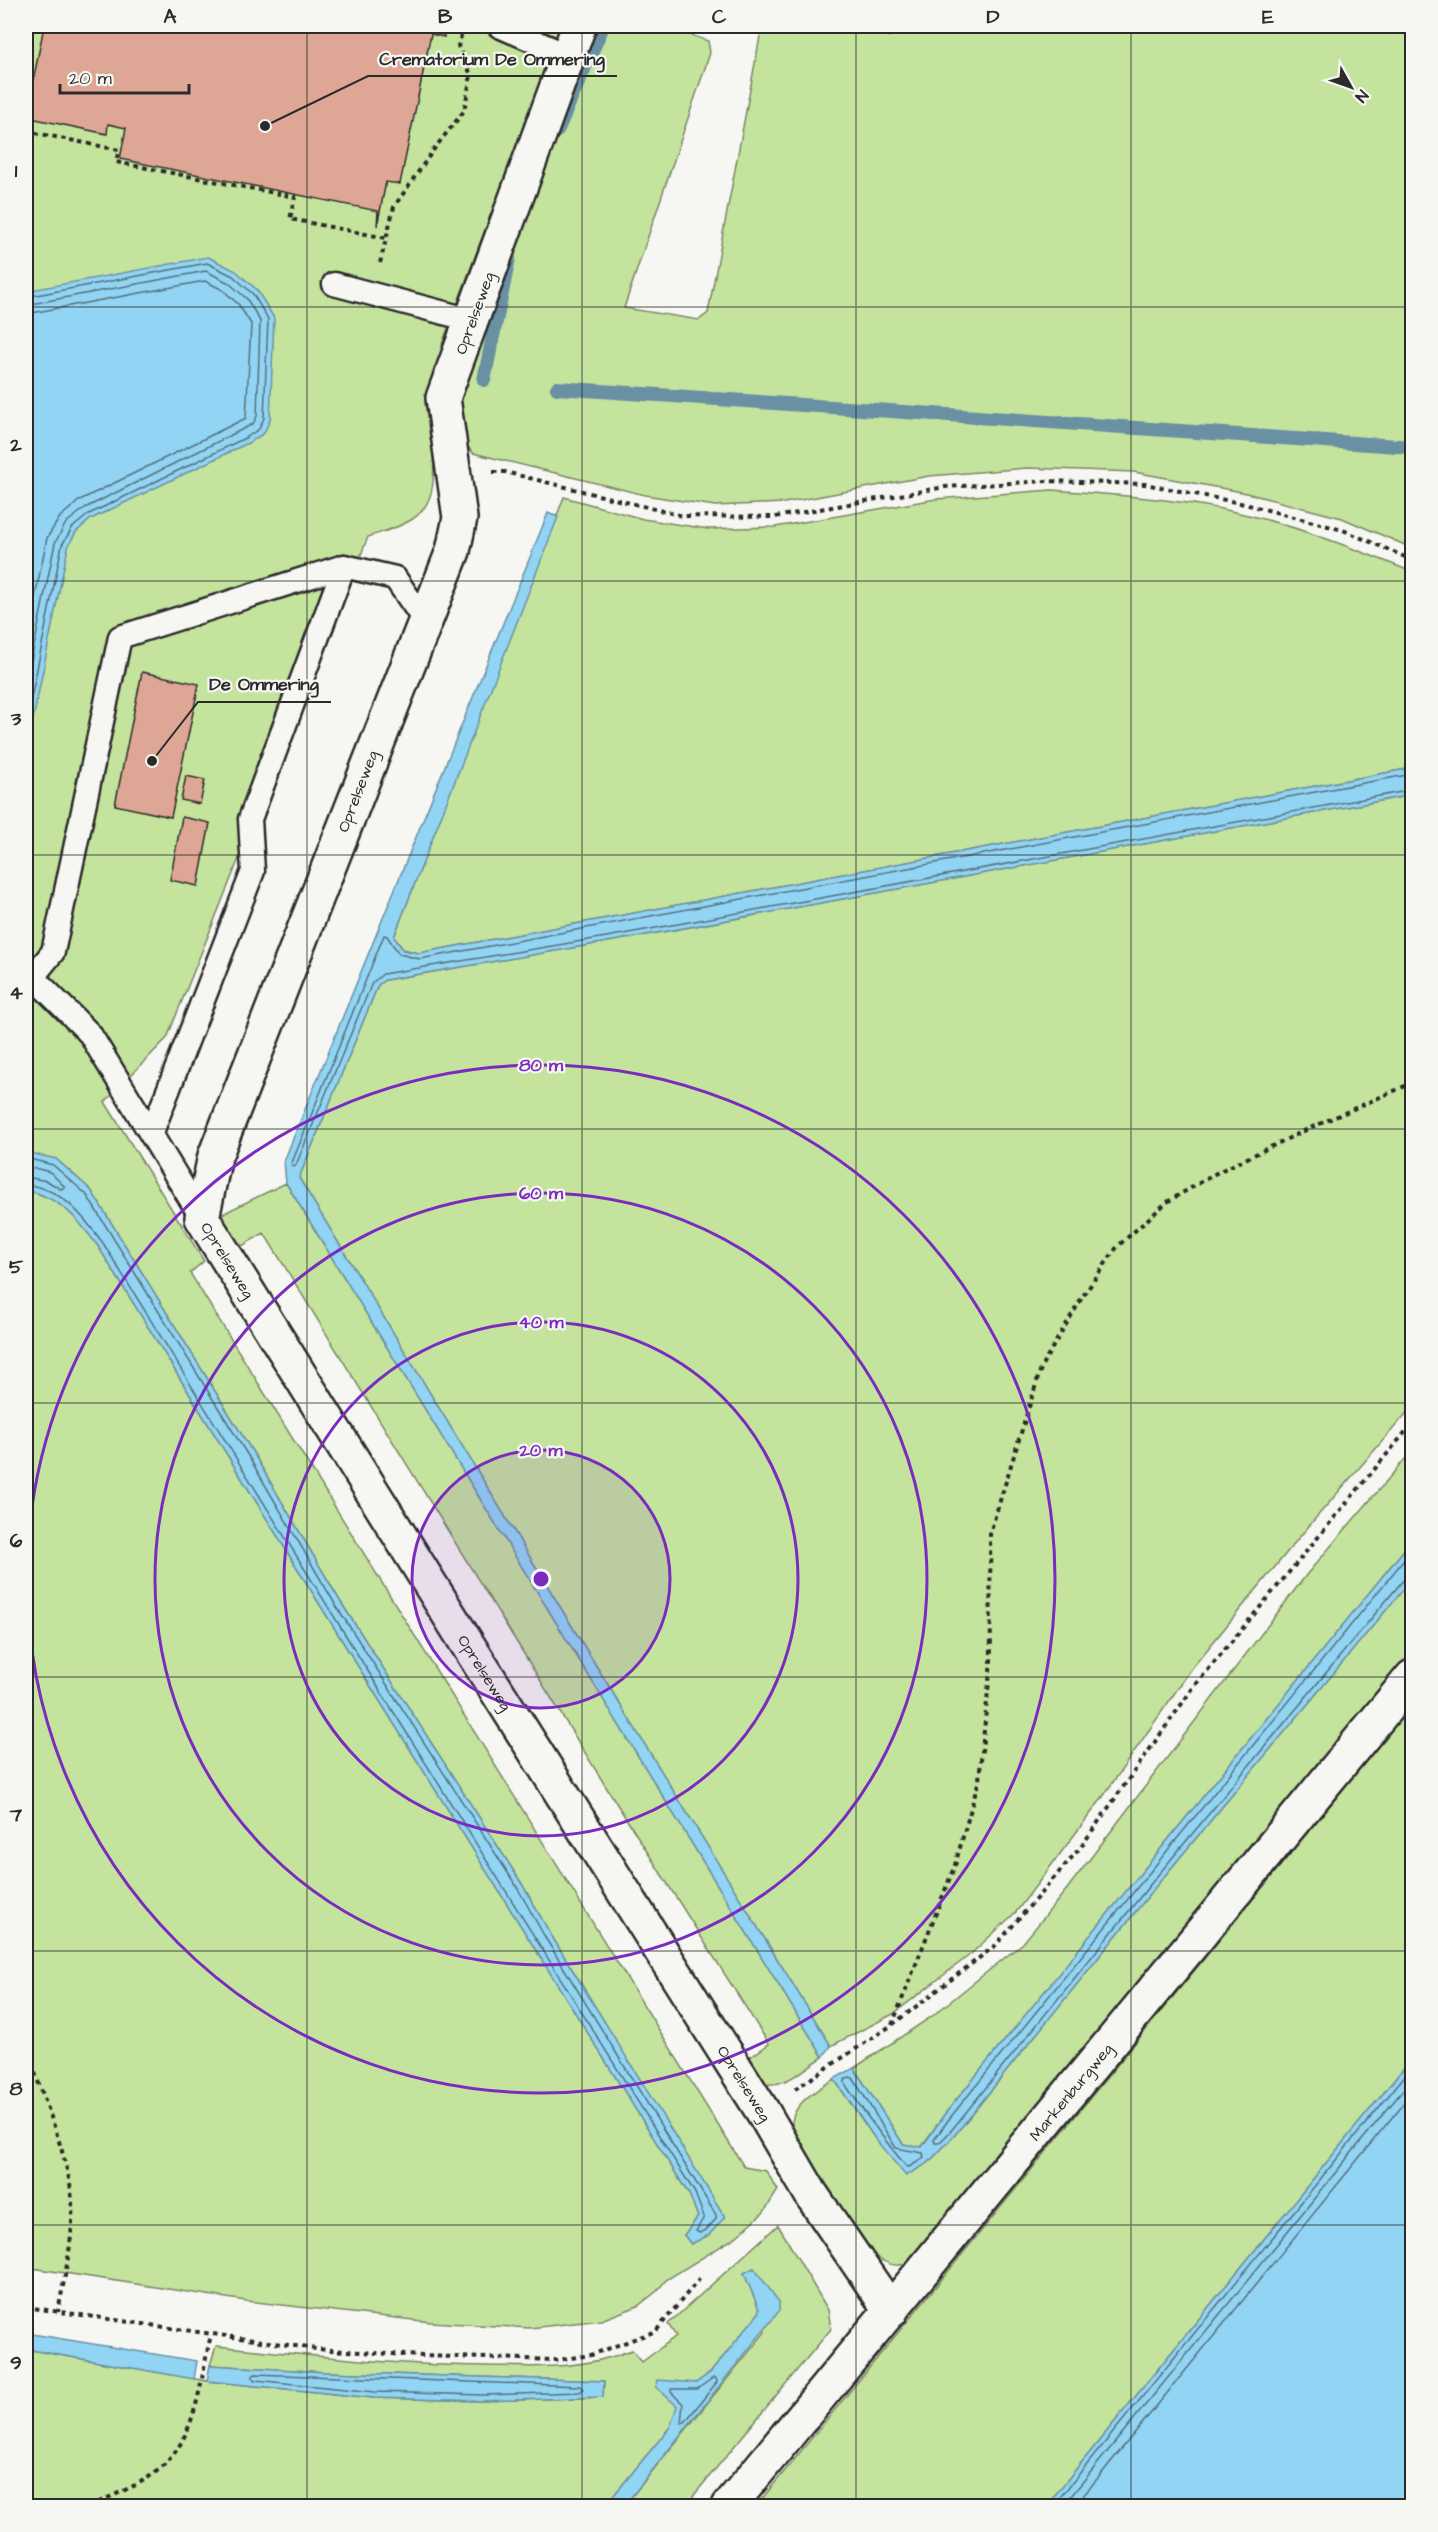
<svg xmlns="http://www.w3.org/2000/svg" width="1438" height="2532" font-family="'Architects Daughter',sans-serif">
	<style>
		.green { fill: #c4e39c; stroke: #788764; stroke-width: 1.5 }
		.water { fill: #92d4f3; stroke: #6990a3; stroke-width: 1.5 }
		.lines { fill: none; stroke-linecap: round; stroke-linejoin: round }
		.shore { stroke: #546f7b; stroke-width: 1.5 }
		.stream { stroke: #6990a3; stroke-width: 14 }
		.building { fill: #dea795; stroke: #2b2b2b; stroke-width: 1.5 }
		.service-casing { stroke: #2b2b2b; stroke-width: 27 }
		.minor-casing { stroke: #2b2b2b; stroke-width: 38 }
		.path { stroke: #2b2b2b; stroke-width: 4; stroke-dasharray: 4.5 4.5; stroke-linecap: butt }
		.service { stroke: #f6f6f2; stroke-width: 22 }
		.minor { stroke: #f6f6f2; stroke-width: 33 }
		.grid { fill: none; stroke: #2b2b2b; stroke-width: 1.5; stroke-opacity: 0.55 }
		.ring { fill: none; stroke: #7b2cbf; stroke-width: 3 }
		.labels { text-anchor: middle; stroke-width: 4.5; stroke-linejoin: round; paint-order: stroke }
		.street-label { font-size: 16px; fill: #2b2b2b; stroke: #f6f6f2 }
		.centre { fill: #7b2cbf; stroke: #f6f6f2; stroke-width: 3 }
		.ring-label { font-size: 18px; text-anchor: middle; font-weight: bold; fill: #7b2cbf; stroke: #f6f6f2; stroke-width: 4.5; stroke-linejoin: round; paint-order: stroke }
		.leader { fill: none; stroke: #2b2b2b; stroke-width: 2 }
		.callout-dot { fill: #2b2b2b; stroke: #f6f6f2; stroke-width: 2 }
		.callout-label { font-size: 18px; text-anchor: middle; font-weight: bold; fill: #2b2b2b; stroke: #f6f6f2; stroke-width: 4.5; stroke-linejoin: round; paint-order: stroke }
		.neatline { fill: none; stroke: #2b2b2b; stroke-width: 2 }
		.grid-label { font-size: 20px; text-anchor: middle; font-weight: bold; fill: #2b2b2b }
	</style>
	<rect width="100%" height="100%" fill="#f6f6f2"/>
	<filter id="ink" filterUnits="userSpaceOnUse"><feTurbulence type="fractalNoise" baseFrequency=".0167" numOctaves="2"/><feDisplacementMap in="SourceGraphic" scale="12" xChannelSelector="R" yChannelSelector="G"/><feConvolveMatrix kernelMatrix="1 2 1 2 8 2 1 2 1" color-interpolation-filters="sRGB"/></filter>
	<g filter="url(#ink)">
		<path class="green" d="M26 26H562L442 344 447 354C442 372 432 393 431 412 429 445 447 499 411 520 398 528 382 532 368 537L167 1038 105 1102 204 1261 190 1273 744 2167 766 2171 778 2190 764 2212 736 2237 666 2280 657 2291 638 2306 601 2320 530 2328 431 2322 246 2301 26 2267V1190C61 1198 77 1218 98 1246L351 1655 690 2196 698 2217 684 2235 691 2244 709 2235 724 2217 551 1935 522 1884 340 1601 255 1456 91 1190 56 1159 26 1161Z
			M587 26H666L708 41 710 53 624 308 699 320 708 313 762 26H840L890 35 892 26H1408L1412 31V548L1342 518 1242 492 1134 472 1027 468 929 476 784 503 715 506 645 495 473 453 462 440 457 386Z
			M1052 490C1117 495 1184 499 1248 515 1305 529 1358 550 1412 572V768L419 953 403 949 394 937 564 497 643 519 708 529 775 527 936 499Z
			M1412 795V1407L1302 1534 1192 1668 1100 1801 1016 1912 971 1954 893 2014 831 2046 587 1651 299 1178 378 985 385 980 613 941Z
			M286 1183 823 2057C805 2068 780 2093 758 2081 752 2078 747 2068 743 2062L769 2044 608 1790 264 1233 237 1249 220 1215Z
			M1412 1451V1540L944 2115 921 2147 903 2144 854 2068 931 2017 1023 1943 1067 1889 1307 1574Z
			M1412 1579V1652L936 2233C911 2260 904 2280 868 2251L797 2140C795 2135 791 2128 792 2122 794 2102 819 2089 834 2079L876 2140 928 2163 954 2136 1162 1879Z
			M1412 1705V2058L1046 2506H756Z
			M778 2225 828 2310 831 2329 685 2506H624L765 2332 754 2268 744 2273 759 2309 758 2314 711 2372 696 2383 656 2387 678 2406 670 2427 605 2506H26V2349L207 2381 374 2398 483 2401 603 2397 604 2381 326 2372 210 2365 216 2346C307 2355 397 2366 489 2366 544 2367 580 2370 632 2350L642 2362 676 2336 668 2324Z"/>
		<path class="water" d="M208 257 236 271 257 290 274 318 270 420 264 433 250 442 91 519 76 532 68 547 26 754V291Z
			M548 513 558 517 394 937 403 950 419 953 1412 768V795L613 941 385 980 378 985 299 1178 587 1651 831 2046 823 2057 286 1183 284 1161Z
			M26 1152 56 1159 91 1190 255 1456 340 1601 522 1884 551 1935 725 2217 709 2235 691 2244 684 2235 698 2217 690 2196 351 1655 98 1246C77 1218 61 1198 26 1190Z
			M1412 1540V1579L1162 1879 954 2136 928 2163 906 2176 876 2140 834 2079 854 2068 903 2144 922 2147 944 2115Z
			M1412 2058V2506H1046Z
			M754 2268 779 2302V2311L624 2506H605L670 2427 677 2406 656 2387 658 2380 696 2383 711 2372 758 2314 759 2309 744 2273Z
			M26 2333 197 2361 194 2379 26 2349Z
			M210 2365 326 2372 604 2381 603 2397 483 2401 374 2398 207 2381Z"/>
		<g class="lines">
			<path class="shore" d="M26 297 207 263 233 276 253 294 268 319 264 418 259 429 247 437 89 514 72 528 62 545 26 724
				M26 305 206 271 229 283 247 299 260 321 257 416 253 424 85 508 66 523 55 543 26 686
				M26 314 205 281 223 290 239 305 251 324 246 418 80 500 60 517 47 538 26 641
				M1412 774 420 959 399 954 387 936 384 935 291 1165 294 1167 296 1165 372 983 383 974 612 936 1412 790
				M26 1158 53 1165 86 1194 250 1459 335 1604 517 1887 546 1939 716 2215V2219L706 2230 700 2233 696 2231 704 2217 695 2193 356 1652 103 1243C83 1216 61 1187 26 1185
				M26 1166 50 1172 65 1187 61 1189 47 1181 26 1177
				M1412 1550 949 2119 934 2140 935 2143H939L950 2132 1158 1875 1405 1578 1412 1576
				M850 2077 853 2078 896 2148 923 2153 924 2158 909 2167 906 2166C885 2141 864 2112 845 2084V2080Z
				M255 2374 580 2386 583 2389 580 2392 483 2395 375 2392 255 2380 252 2377Z
				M713 2378H716L717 2382 685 2422 681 2423 683 2404 671 2392V2389H697Z
				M1053 2506 1412 2067
				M1063 2506 1412 2079
				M1075 2506 1412 2093"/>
			<path class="stream" d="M557 131 603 26
				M484 380 509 258
				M557 388 1412 447"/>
		</g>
		<path class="building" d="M44 26H399L444 34V37L431 34 400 184 386 182 377 226 378 211 120 159 126 128 108 124 107 134 26 117Z
			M840 26H892L890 36Z
			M142 672 199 684 171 817 115 805Z
			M186 776 205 780 200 804 181 800Z
			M182 817 210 823 198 886 170 880Z"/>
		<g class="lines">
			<defs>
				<path id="service" d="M499 26 569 56
					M334 284 471 320
					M33 977 90 1034 202 1218
					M26 985 53 952 120 637 344 566 395 578 424 620
					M152 1132 253 871 250 819 344 566"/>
				<g id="minor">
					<path id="s1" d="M579 26 443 398 460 518 453 551 215 1156 202 1218 466 1642 763 2112 811 2194 891 2311"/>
					<path id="s2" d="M729 2506 1412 1677"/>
				</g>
			</defs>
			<use href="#service" class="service-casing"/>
			<use href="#minor" class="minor-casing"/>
			<path class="path" d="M26 131 119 150 116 162 295 197 290 219 386 238
				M380 263 394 207 434 149 464 111 471 75 458 46 464 26
				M493 472H505L683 516 775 517 945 487 1047 481 1145 484 1245 504 1343 530 1412 560
				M892 2025 955 1865 979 1780 991 1661 990 1533 1042 1365 1083 1296 1117 1247 1167 1202 1218 1172 1308 1129 1412 1083
				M26 2047C40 2089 58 2131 68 2174 79 2219 66 2268 58 2312
				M795 2089 892 2025 996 1945 1080 1848 1193 1688 1412 1424
				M26 2307 316 2349 421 2356 557 2360 591 2355 656 2331 700 2278
				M91 2506C112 2495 139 2486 157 2471 198 2438 199 2383 211 2335"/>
			<use href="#service" class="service"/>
			<use href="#minor" class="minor"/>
		</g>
	</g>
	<path class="grid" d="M307 26V2506M582 26V2506M856 26V2506M1131 26V2506M26 307H1412M26 581H1412M26 855H1412M26 1129H1412M26 1403H1412M26 1677H1412M26 1951H1412M26 2225H1412"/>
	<circle cx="541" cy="1579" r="129" fill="#7b2cbf" fill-opacity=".12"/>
	<g class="ring">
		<circle cx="541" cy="1579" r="129"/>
		<circle cx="541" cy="1579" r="257"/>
		<circle cx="541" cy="1579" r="386"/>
		<circle cx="541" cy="1579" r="514"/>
	</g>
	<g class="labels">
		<g class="street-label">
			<text transform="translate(474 313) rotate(-70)" y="6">Oprelseweg</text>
			<text transform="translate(357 791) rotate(-69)" y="6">Oprelseweg</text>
			<text dy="6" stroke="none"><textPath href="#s1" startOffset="1314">Oprelseweg</textPath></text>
			<text dy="6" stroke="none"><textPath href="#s1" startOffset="1800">Oprelseweg</textPath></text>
			<text dy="6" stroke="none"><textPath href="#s1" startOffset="2286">Oprelseweg</textPath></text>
			<text dy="6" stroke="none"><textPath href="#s2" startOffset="537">Markenburgweg</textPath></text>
		</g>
	</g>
	<circle cx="541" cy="1579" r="9" class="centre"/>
	<g class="ring-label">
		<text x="541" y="1071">80 m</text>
		<text x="541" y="1199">60 m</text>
		<text x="541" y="1328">40 m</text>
		<text x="541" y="1456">20 m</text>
	</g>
	<path class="leader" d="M265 126L368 76H617M152 761L198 702H331"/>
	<g class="callout-dot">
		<circle cx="265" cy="126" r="6"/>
		<circle cx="152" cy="761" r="6"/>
	</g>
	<g class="callout-label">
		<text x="492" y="65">Crematorium De Ommering</text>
		<text x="264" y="690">De Ommering</text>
	</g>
	<rect width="1438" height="2532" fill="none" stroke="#f6f6f2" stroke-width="66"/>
	<g transform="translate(1351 87) rotate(130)" stroke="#f6f6f2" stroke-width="4.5" paint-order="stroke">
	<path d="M0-4.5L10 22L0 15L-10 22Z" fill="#2b2b2b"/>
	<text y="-9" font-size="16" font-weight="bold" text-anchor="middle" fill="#2b2b2b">N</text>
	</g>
	<path d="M60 84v9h129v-9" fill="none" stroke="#2b2b2b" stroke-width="3"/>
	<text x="69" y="84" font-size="18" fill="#2b2b2b" stroke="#f6f6f2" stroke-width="4.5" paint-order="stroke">20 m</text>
	<rect x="33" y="33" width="1372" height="2466" class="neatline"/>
	<g class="grid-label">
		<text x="170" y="23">A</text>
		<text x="445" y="23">B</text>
		<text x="719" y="23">C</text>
		<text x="993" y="23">D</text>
		<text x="1268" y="23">E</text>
		<text x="16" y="177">1</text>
		<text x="16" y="451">2</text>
		<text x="16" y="725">3</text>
		<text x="16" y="999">4</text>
		<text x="16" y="1273">5</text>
		<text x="16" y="1547">6</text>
		<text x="16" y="1821">7</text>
		<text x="16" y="2095">8</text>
		<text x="16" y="2369">9</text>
	</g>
</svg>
